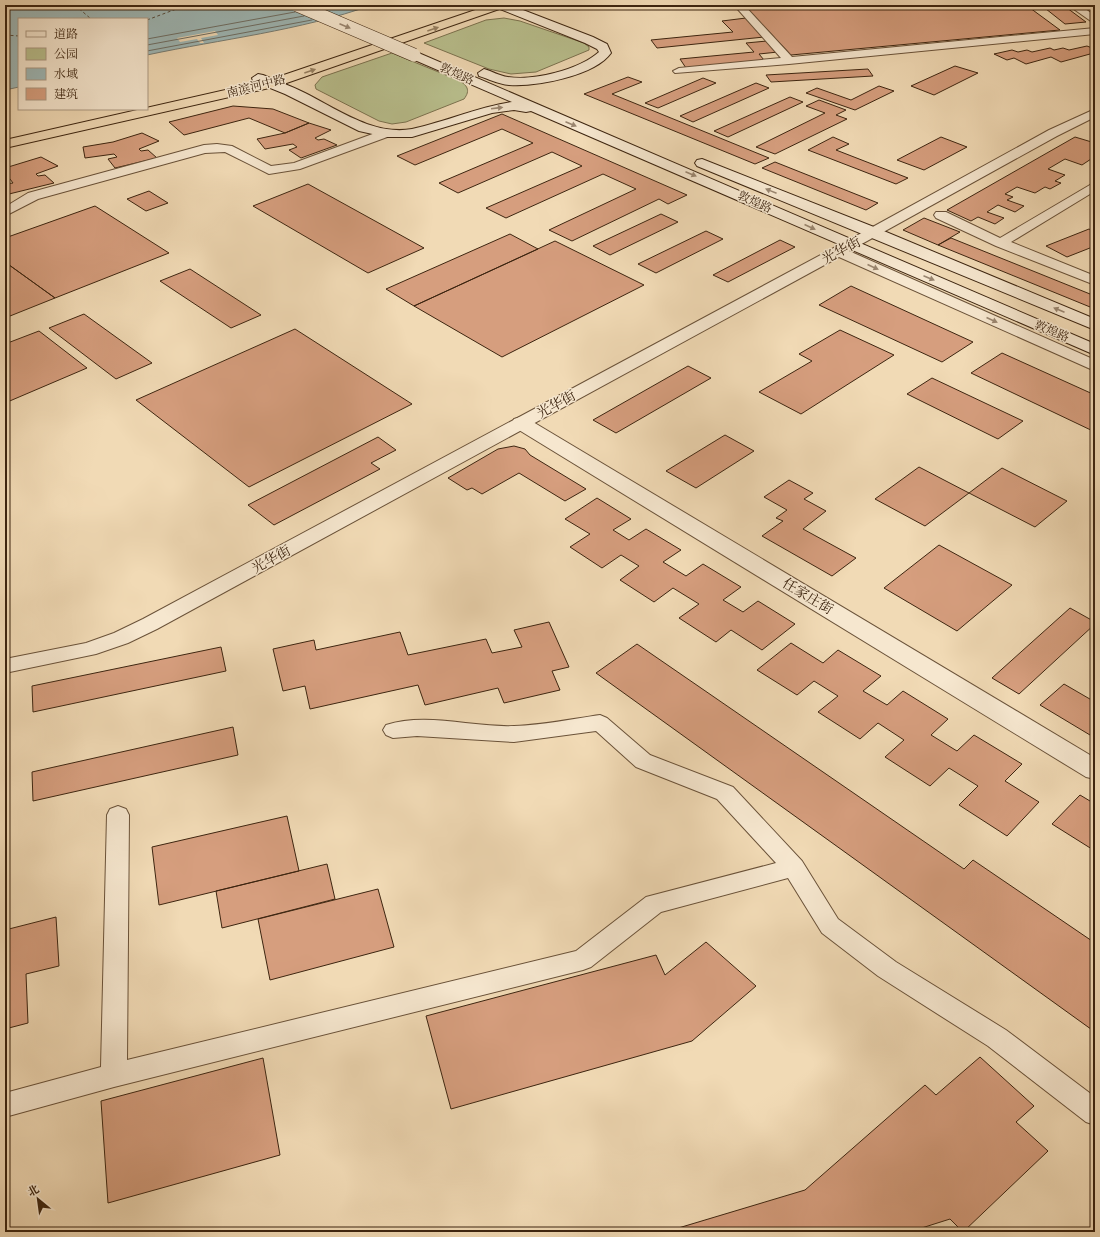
<svg xmlns="http://www.w3.org/2000/svg" width="1100" height="1237" font-family="'Gentium Book Plus','Noto Serif SC',serif">
	<style>
		.green { fill: #b9c08e; stroke: #7b724f }
		.water { fill: #9eb8b7; stroke: #777d74 }
		.pier { fill: #f1dab5 }
		.lines { fill: none; stroke-linecap: round; stroke-linejoin: round }
		.shore { stroke: #6e6e64; stroke-width: 1 }
		.ferry { stroke: #554a3a; stroke-width: 1; stroke-dasharray: 3 2.5; stroke-linecap: butt }
		.building { fill: #d69e7e; stroke: #3d2510 }
		.minor-casing { stroke: #6a5239; stroke-width: 2 }
		.tertiary-casing { stroke: #6a5239; stroke-width: 2 }
		.secondary-casing { stroke: #3d2510; stroke-width: 2 }
		.trunk-casing { stroke: #3d2510; stroke-width: 2 }
		.minor { fill: #f6e7cf; fill-rule: evenodd }
		.tertiary { fill: #f6e7cf; fill-rule: evenodd }
		.secondary { fill: #f6e7cf; fill-rule: evenodd }
		.trunk { fill: #f1dab5; fill-rule: evenodd }
		.secondary-bridge-casing { stroke: #3d2510; stroke-width: 14; stroke-linecap: butt }
		.secondary-bridge { stroke: #f6e7cf; stroke-width: 13 }
		.oneway { fill: #9a8670 }
		.oneway2 { fill: #978062 }
		.labels { text-anchor: middle; stroke-width: 3; stroke-linejoin: round; paint-order: stroke }
		.far-street-label { font-size: 12px; fill: #3d2510; stroke: #f6e7cf }
		.street-label { font-size: 14px; fill: #3d2510; stroke: #f6e7cf }
	</style>
	<rect width="100%" height="100%" fill="#f1dab5"/>
	<filter id="stains"><feTurbulence type="fractalNoise" baseFrequency=".005" numOctaves="4"/><feColorMatrix values="0 0 0 0 .2 0 0 0 0 .09 0 0 0 0 .02 0 0 0 .5 -.17"/></filter>
	<radialGradient id="worn" r=".72"><stop offset=".6" stop-color="#630" stop-opacity="0"/><stop offset="1" stop-color="#630" stop-opacity=".3"/></radialGradient>
	<path class="green" d="M504 18 520 21 584 43 589 47V50L536 72 511 74 489 69 424 43 486 20Z
		M392 53 458 80C467 85 471 90 464 99L406 122 392 124 379 121 316 89 315 85 322 77Z"/>
	<path class="water" d="M5 5H372C299 31 222 39 147 55V19H19V87L5 90Z"/>
	<path class="pier" d="M215 31 218 35 201 38 204 43H200L197 39 180 42 177 38Z"/>
	<g class="lines">
		<path class="shore" d="M147 39 295 12
			M147 45 304 16
			M147 51 312 20"/>
		<path class="ferry" d="M75 5 91 19
			M147 20 187 5
			M5 35 19 36"/>
	</g>
	<path class="building" d="M744 5H1026L1060 30 791 55Z
		M1041 5H1063L1086 22 1065 24Z
		M746 18 764 37 657 48 651 40 733 32 722 21Z
		M767 41 778 52 759 54 764 60 686 68 680 59 754 52 746 43Z
		M1087 46 1092 48 1095 47V56L1090 54 1061 62 1051 57 1026 64 1014 58 1007 60 994 54 1012 50 1018 52 1027 50 1032 52 1050 48 1054 50 1063 48 1069 50Z
		M955 66 978 73 934 95 911 86Z
		M868 69 873 76 771 82 766 75Z
		M628 77 642 82 612 94 769 158 755 164 584 94Z
		M703 78 716 83 658 108 645 103Z
		M756 83 769 88 693 122 680 116Z
		M879 86 894 91 855 110 806 93 817 88 851 100Z
		M790 97 803 102 728 137 714 131Z
		M819 100 846 110 836 115 847 119 775 154 756 147 825 113 806 106Z
		M233 106 273 109 309 123 285 133 249 118 184 135 169 122Z
		M502 114 687 195 668 204 659 199 572 241 549 230 636 189 603 174 506 218 486 208 582 166 552 152 458 193 439 183 533 143 502 129 415 165 397 156Z
		M309 123 331 130 315 138 318 140 324 139 337 145 301 158 289 150 297 147 293 144 265 149 257 139 285 133Z
		M142 133 159 141 139 149 141 151 148 150 157 158 115 168 108 159 117 157 114 154 85 158 83 147 113 142Z
		M833 137 849 144 836 150 908 178 896 184 808 150Z
		M941 137 967 147 924 170 897 160Z
		M1075 137 1095 143V161L1091 159 1082 165 1065 159 1048 169 1065 175 1055 181 1061 183 1050 189 1045 187 1035 193 1017 187 1005 194 1013 197 1007 200 1024 206 1015 212 998 205 987 212 1004 218 995 224 978 217 971 221 947 210Z
		M41 157 58 166 36 174 38 176 45 175 54 183 9 194 5 184 13 183 10 179 5 180V168Z
		M775 162 878 203 866 210 762 168Z
		M308 184 424 248 368 273 253 206Z
		M149 191 168 203 146 211 127 199Z
		M95 206 169 253 55 298 5 262V238Z
		M661 214 678 222 610 255 593 246Z
		M924 218 960 232 938 245 903 230Z
		M1089 229 1095 232V246L1067 257 1046 246Z
		M706 231 723 239 656 273 638 264Z
		M510 234 538 249 414 306 386 289Z
		M951 238 1095 296V309L938 245Z
		M780 240 795 247 728 282 713 275Z
		M555 241 644 285 502 357 414 306Z
		M5 262 55 298 5 318Z
		M190 269 261 315 231 328 160 281Z
		M851 286 973 342 942 362 819 305Z
		M84 314 152 363 116 379 49 328Z
		M295 329 412 404 249 487 136 400Z
		M840 330 894 355 801 414 759 392 812 361 799 354Z
		M39 331 87 368 5 403V344Z
		M1002 353 1095 395V432L971 373Z
		M688 366 711 378 616 433 593 420Z
		M932 378 1023 421 998 439 907 394Z
		M725 435 754 451 696 488 666 471Z
		M378 437 396 450 371 463 380 469 274 525 248 505Z
		M514 446 525 449 530 455 586 489 565 501 519 473 482 494 472 488 467 490 448 478 498 449Z
		M919 467 969 493 925 526 875 499Z
		M1002 468 1067 501 1035 527 969 493Z
		M789 480 813 493 804 499 826 511 803 529 856 558 832 576 762 536 783 521 776 518 787 510 764 497Z
		M597 498 631 519 613 530 629 540 646 529 681 550 663 562 686 576 703 564 741 587 723 600 743 612 758 601 795 624 762 650 731 630 716 642 679 618 699 604 673 588 654 602 620 580 639 566 621 555 602 568 570 547 590 534 565 519Z
		M939 545 1012 585 957 631 884 588Z
		M1070 608 1095 622V624L1019 694 992 678Z
		M549 622 569 667 552 671 560 690 504 703 498 688 425 705 418 685 310 709 305 686 283 691 273 649 314 640 316 650 400 632 408 655 486 639 492 653 522 647 514 630Z
		M791 643 823 663 838 650 881 676 863 691 887 705 903 691 948 719 931 735 957 751 974 735 1022 764 1005 781 1039 802 1007 836 959 805 978 786 949 768 930 786 885 757 904 740 878 723 860 739 818 712 838 696 814 681 797 695 757 670Z
		M637 644 964 869 973 860 1095 943V1032L596 673Z
		M221 647 226 671 33 712 32 686Z
		M1064 684 1095 702V738L1040 705Z
		M5 692 7 718H5Z
		M233 727 238 755 33 801 32 772Z
		M5 778H7L8 807 5 808Z
		M1080 795 1095 804V851L1052 824Z
		M287 816 299 871 159 905 152 847Z
		M327 864 335 899 222 928 216 891Z
		M378 889 394 947 270 980 258 919Z
		M56 917 59 966 26 974 28 1023 5 1029V930Z
		M706 942 756 986 692 1041 451 1109 426 1016 656 955 665 975Z
		M980 1057 1034 1106 1016 1122 1048 1151 963 1232 950 1219 909 1232H665L805 1190 925 1085 936 1095Z
		M263 1058 280 1155 108 1203 101 1101Z"/>
	<g class="lines">
		<defs>
			<path id="minor" d="M734 5H744L792 57 1095 28V34L789 64 675 73 673 71 679 68 781 58Z
				M1068 5H1080L1095 16V24Z
				M1095 109V117L1057 136 849 251 1095 360V371L839 257 157 629 128 643 96 654 5 673V659L86 643 114 633 143 619 869 229 1049 130Z
				M386 129 392 133 390 136 300 169 269 174 225 152 205 153 38 199 5 216V207L28 193 204 145 217 144 232 146 271 166 294 163Z
				M1095 182V191L1011 242 1095 276V285L996 246 936 218 934 215 936 212H946L1000 238Z
				M600 715 607 718 650 755 733 787 802 861 838 919 896 962 1006 1030 1095 1097V1125L1086 1122 988 1046 878 976 822 933 788 878 661 912 591 967 583 970 114 1087 5 1117V1093L101 1067 107 815 110 809 118 806 126 809 129 815 127 1060 576 951 646 897 776 863 717 799 636 767 596 731 514 742 417 736 393 738 386 735 383 730 386 725C427 712 473 728 514 726 543 725 572 719 600 715Z"/>
			<path id="tertiary" d="M521 417 528 419 1095 758V779L1086 777 514 427 512 423 514 419Z"/>
			<path id="secondary" d="M493 5H510L593 37 607 44 611 53C595 76 535 87 509 85 498 84 489 79 479 76L478 73 484 69C492 71 499 76 508 77 533 81 579 70 599 52L597 49 585 43 495 7Z
				M414 51 1095 344V355L531 111 526 112 514 110 492 113 412 137H386L359 131 285 94 253 81 252 78 258 74 263 75C277 81 291 86 305 93 337 109 374 136 412 129 446 122 477 107 512 102L410 58 408 55Z
				M702 159 879 229 1095 319V330L697 166 695 163 697 160Z"/>
			<path id="trunk" d="M490 5H507L505 7 278 86 5 148V140L269 80Z"/>
		</defs>
		<use href="#minor" class="minor-casing"/>
		<use href="#tertiary" class="tertiary-casing"/>
		<use href="#secondary" class="secondary-casing"/>
		<use href="#trunk" class="trunk-casing"/>
		<use href="#minor" class="minor"/>
		<use href="#tertiary" class="tertiary"/>
		<use href="#secondary" class="secondary"/>
		<use href="#trunk" class="trunk"/>
		<defs>
			<path id="secondary-bridge" d="M297 5 414 55"/>
		</defs>
		<use href="#secondary-bridge" class="secondary-bridge-casing"/>
		<use href="#secondary-bridge" class="secondary-bridge"/>
	</g>
	<defs><path id="oneway-solid" d="M-6-.8H1V-3.2L6.5 0L1 3.2V.8H-6Z"/></defs>
	<g class="oneway">
		<use href="#oneway-solid" transform="translate(345 26) rotate(23)"/>
		<use href="#oneway-solid" transform="translate(497 108) rotate(-7)"/>
		<use href="#oneway-solid" transform="translate(571 124) rotate(23)"/>
		<use href="#oneway-solid" transform="translate(691 174) rotate(23)"/>
		<use href="#oneway-solid" transform="translate(771 191) rotate(-158)"/>
		<use href="#oneway-solid" transform="translate(810 227) rotate(24)"/>
		<use href="#oneway-solid" transform="translate(873 267) rotate(24)"/>
		<use href="#oneway-solid" transform="translate(929 278) rotate(23)"/>
		<use href="#oneway-solid" transform="translate(1059 310) rotate(-157)"/>
		<use href="#oneway-solid" transform="translate(992 320) rotate(24)"/>
	</g>
	<g class="oneway2">
		<use href="#oneway-solid" transform="translate(433 29) rotate(-19)"/>
		<use href="#oneway-solid" transform="translate(310 71) rotate(-19)"/>
	</g>
	<g class="labels">
		<g class="far-street-label">
			<text transform="translate(457 74) rotate(24)" y="4">敦煌路</text>
			<text transform="translate(256 86) rotate(-14)" y="4">南滨河中路</text>
			<text transform="translate(755 202) rotate(24)" y="4">敦煌路</text>
			<text transform="translate(1052 331) rotate(23)" y="4">敦煌路</text>
		</g>
		<g class="street-label">
			<text transform="translate(841 250) rotate(-28)" y="5">光华街</text>
			<text transform="translate(556 404) rotate(-29)" y="5">光华街</text>
			<text transform="translate(271 559) rotate(-29)" y="5">光华街</text>
			<text transform="translate(808 596) rotate(31)" y="5">任家庄街</text>
		</g>
	</g>
	<rect width="1100" height="1237" fill="none" stroke="#f1dab5" stroke-width="20"/>
	<rect x="6" y="6" width="1088" height="1225" fill="none" stroke="#3d2510" stroke-width="2"/>
	<rect x="10" y="10" width="1080" height="1217" fill="none" stroke="#3d2510"/>
	<rect x="18" y="18" width="130" height="92" fill="#f6e7cf" stroke="#ac9983"/>
	<rect x="26" y="31" width="20" height="6" fill="#f6e7cf" stroke="#ac9983"/>
	<text x="54" y="38" font-size="12" fill="#3d2510">道路</text>
	<rect x="26" y="48" width="20" height="12" fill="#b9c08e" stroke="#ac9983"/>
	<text x="54" y="58" font-size="12" fill="#3d2510">公园</text>
	<rect x="26" y="68" width="20" height="12" fill="#9eb8b7" stroke="#ac9983"/>
	<text x="54" y="78" font-size="12" fill="#3d2510">水域</text>
	<rect x="26" y="88" width="20" height="12" fill="#d69e7e" stroke="#ac9983"/>
	<text x="54" y="98" font-size="12" fill="#3d2510">建筑</text>
	<g transform="translate(38 1199) rotate(331)" stroke="#f6e7cf" stroke-width="3" paint-order="stroke">
	<path d="M0-3L7 15L0 10L-7 15Z" fill="#3d2510"/>
	<text y="-6" font-size="11" font-weight="bold" text-anchor="middle" fill="#3d2510">北</text>
	</g>
	<rect width="100%" height="100%" filter="url(#stains)"/>
	<rect width="100%" height="100%" fill="url(#worn)"/>
</svg>
